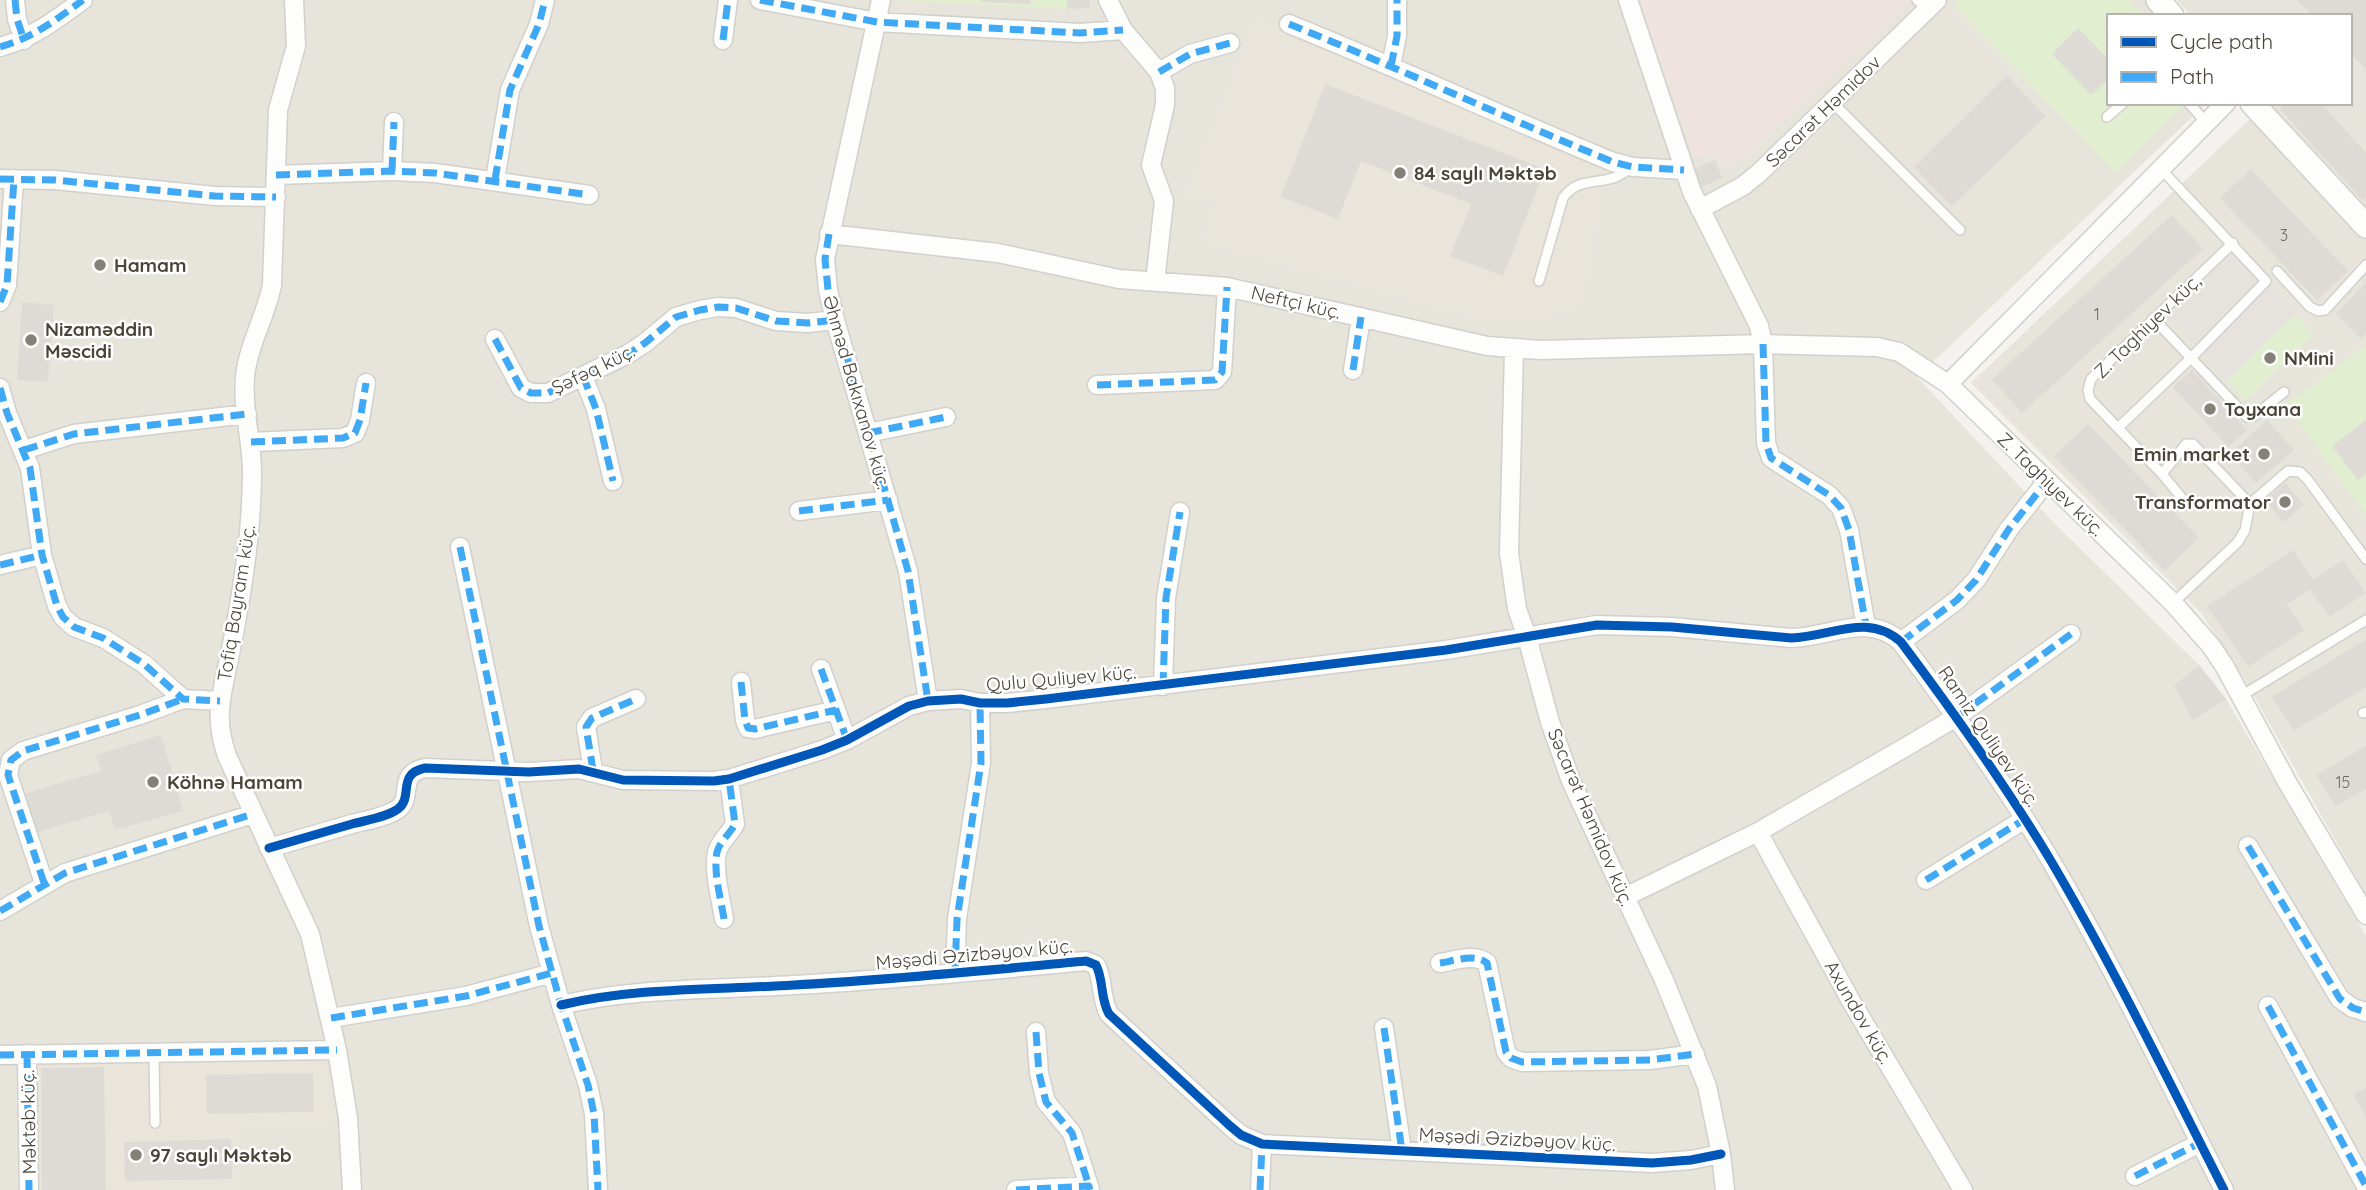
<svg xmlns="http://www.w3.org/2000/svg" width="2366" height="1190" font-family="Quicksand,sans-serif">
	<style>
		.residential { fill: #e7e4dc }
		.education { fill: #eae5da }
		.medical { fill: #eee3df }
		.green { fill: #e1eecf }
		.parking { fill: #e6e3df }
		.building { fill: #dedbd6 }
		.lines { fill: none; stroke-linecap: round; stroke-linejoin: round }
		.service-casing { stroke: #d2d0cb; stroke-width: 12 }
		.minor-casing { stroke: #d2d0cb; stroke-width: 21 }
		.tertiary-casing { stroke: #d2d0cb; stroke-width: 26 }
		.service { stroke: #fdfdfc; stroke-width: 9 }
		.minor { stroke: #fdfdfc; stroke-width: 18 }
		.tertiary { stroke: #fdfdfc; stroke-width: 23 }
		.quiet { stroke: #3fa9f5; stroke-width: 7; stroke-dasharray: 14 7; stroke-linecap: butt }
		.cycleway-casing { stroke: #fff; stroke-width: 13 }
		.cycleway { stroke: #0057b8; stroke-width: 9 }
		.poi-dot { fill: #868178; stroke: #fff; stroke-width: 2.5 }
		.labels { text-anchor: middle; stroke-width: 5; stroke-linejoin: round; paint-order: stroke }
		.number-label { font-size: 16px; fill: #706a61 }
		.street-label { font-size: 19px; fill: #4b4439; stroke: #fff }
		.poi-label { font-size: 19px; font-weight: bold; fill: #4b4439; stroke: #fff; text-anchor: start }
	</style>
	<rect width="100%" height="100%" fill="#f4f2ee"/>
	<path class="residential" d="M0 0H2145L2160 16H2109V103H2207L1917 377 2056 525 2199 665 2226 699 2366 936V1190H0Z
		M2177 0H2366V895L2248 685 2202 614 1971 383 2267 103H2350V16H2191Z"/>
	<path class="education" d="M1258 21 1604 166 1581 301 1534 320 1478 316 1205 241 1218 202 1188 194Z
		M326 1057 330 1121 236 1123 238 1186 164 1188 163 1190H36L34 1062Z"/>
	<path class="medical" d="M1639 0H1909L1752 150 1726 166 1716 151 1695 159Z"/>
	<path class="green" d="M895 0H1067V9Z
		M1960 0H2130L2145 16H2109V103H2187L2115 172 1954 6Z
		M2295 314 2313 335 2245 401 2227 380Z
		M2366 345V516L2286 405Z"/>
	<path class="parking" d="M2238 251 2295 314 2227 380 2170 318Z
		M2203 424 2255 484 2241 492 2188 437Z"/>
	<path class="building" d="M981 0H1031L1030 4 981 2Z
		M1067 0H1089L1090 8 1067 9Z
		M2297 0H2366V69L2350 53V16H2313Z
		M2078 28 2109 60V79L2091 95 2052 54Z
		M2007 76 2046 116 1952 206 1914 167Z
		M1325 84 1545 169 1503 276 1450 256 1471 204 1361 161 1338 219 1281 197Z
		M2286 103H2321L2366 153V198L2363 201 2280 109Z
		M1715 160 1722 178 1702 187 1694 169Z
		M2251 169 2348 271 2317 300 2220 198Z
		M2172 215 2203 249 2022 413 1992 379Z
		M2366 283V334L2361 339 2336 314Z
		M22 302 54 305 48 382 17 380Z
		M2192 370 2247 430 2228 447 2173 387Z
		M2267 420 2294 450 2256 483 2230 454Z
		M2366 420V474L2358 480 2332 446Z
		M2088 424 2199 538 2165 571 2054 456Z
		M2286 483 2304 505 2283 522 2265 500Z
		M2293 550 2313 580 2343 560 2366 593 2329 617 2310 589 2287 604 2304 630 2248 667 2207 606Z
		M2366 639V687L2294 731 2272 697Z
		M2199 665 2226 699 2193 720 2174 686Z
		M161 735 183 811 115 830 109 811 35 833 23 794 101 771 96 755Z
		M2366 746V789L2335 807 2317 775Z
		M104 1067 106 1190H42L41 1068Z
		M313 1073 314 1112 207 1114 206 1075Z
		M2366 1087V1118L2353 1095Z
		M231 1139 232 1179 125 1181 124 1142Z"/>
	<g class="lines">
		<defs>
			<path id="service" d="M1917 0 1928 10
				M1833 103 1960 230
				M2189 103 2206 123
				M2107 117 2123 103
				M2233 243 2091 379 2088 390 2090 399 2162 474 2186 444H2193L2250 504
				M2277 271 2310 307 2318 311 2325 310 2366 265
				M1539 281 1563 198C1576 179 1593 184 1613 178 1620 176 1626 171 1632 167
				M2153 318 2247 417 2254 416 2284 392
				M2118 428 2191 358 2266 281 2160 168
				M2162 474 2186 503
				M2173 603 2238 542 2245 530 2250 504 2288 471 2300 472 2308 480 2366 559
				M2241 696 2366 620
				M2363 713 2366 712
				M154 1052 155 1123"/>
			<path id="minor" d="M15 0 17 19 24 40
				M294 0 296 46 278 110 272 285C266 316 248 345 245 377 242 409 252 441 252 473 252 539 240 608 226 673 219 705 216 724 227 756L310 934 337 1050 348 1118 352 1190
				M760 0 877 22 1080 33 1123 30
				M881 0 825 259 828 290 835 320 908 571 928 701
				M1108 0 1123 30 1159 72 1165 88V105L1151 165 1164 201 1155 282
				M1628 0 1692 192 1759 326 1763 344 1766 443 1771 458 1829 495 1841 508 1849 530 1866 626
				M1289 24C1398 68 1504 117 1613 162L1633 167 1684 170
				M723 40 728 0
				M0 47C32 38 56 20 83 0
				M1391 66 1397 36V0
				M1159 72 1190 54 1230 43
				M2226 103 1948 384 2173 603 2211 646 2225 667 2287 782 2366 915
				M392 171 394 122
				M276 175 392 171 435 173 589 195
				M0 179 55 180 215 196 276 197
				M495 180 510 90 539 24 545 0
				M1700 209 1743 186 1759 173 1937 0
				M829 234 998 253 1119 279 1227 287 1487 346 1541 350 1763 344 1877 347 1899 352 1948 384
				M0 302 7 285 14 179
				M495 339 521 388 531 393H548L628 354 645 343 676 317 700 310 718 307 736 308 776 321 808 323 835 320
				M1514 349 1509 553 1517 609 1527 637 1550 722 1571 781 1664 980 1707 1086 1721 1154 1725 1190
				M1353 370 1361 317
				M583 376 596 409 613 481
				M1097 385 1215 380 1222 372 1227 287
				M0 388 7 413 30 468 42 555 57 606 63 617 74 627 103 638 144 664 183 699 220 701
				M868 433 946 417
				M251 442 343 438 355 433 360 420 366 383
				M24 450 74 434 247 414
				M799 511 888 500
				M460 547 539 926 561 1005 588 1085 594 1114 598 1190
				M0 565 42 555
				M1901 642 1957 600 1976 580 2009 529 2047 481
				M821 669 847 740
				M741 682 745 720 748 728 755 729 836 710
				M1163 686 1166 598 1180 512
				M593 770 586 727 592 718 636 699
				M1758 832 1851 1001 1963 1190
				M2248 846 2340 999 2353 1008 2366 1012
				M269 848C296 840 324 832 352 824 366 820 385 818 398 809 414 797 396 774 425 768L529 772 579 769 623 780 714 781 729 779 822 750 847 740 909 706 928 701 961 699 980 703H1007L1046 699 1446 650 1597 625 1672 627 1791 638C1831 637 1867 612 1901 642 1955 714 2005 784 2051 861 2114 968 2168 1080 2224 1190
				M1926 880 2025 819
				M44 883 8 775 11 760 23 751 140 715 183 699
				M1625 897 1758 832 1904 748 1958 716 2071 634
				M0 911 65 873 253 814
				M724 919C721 899 713 872 717 852 720 841 730 834 735 824L729 779
				M1440 963C1454 961 1475 953 1487 963L1506 1052 1511 1058 1522 1062 1650 1060 1695 1054
				M955 973 957 919 981 763 980 703
				M561 1005C637 987 717 990 794 985 892 980 989 970 1086 961L1096 965C1104 981 1100 998 1109 1014L1229 1125 1241 1135 1262 1144 1652 1163 1691 1160 1721 1154
				M2268 1006 2366 1186
				M331 1018 466 996 552 973
				M1384 1028 1402 1151
				M1036 1032 1039 1073 1046 1102 1072 1133 1089 1186
				M27 1054 29 1190
				M0 1055 337 1050
				M2135 1176 2200 1143
				M1016 1190 1089 1186 1090 1190
				M1260 1190 1262 1144"/>
			<path id="tertiary" d="M2158 0 2172 16
				M2252 103 2366 226"/>
		</defs>
		<use href="#service" class="service-casing"/>
		<use href="#minor" class="minor-casing"/>
		<use href="#tertiary" class="tertiary-casing"/>
		<use href="#service" class="service"/>
		<use href="#minor" class="minor"/>
		<use href="#tertiary" class="tertiary"/>
		<path class="quiet" d="M15 0 17 19 24 40
			M760 0 877 22 1080 33 1123 30
			M1289 24C1398 68 1504 117 1613 162L1633 167 1684 170
			M723 40 728 0
			M0 47C32 38 56 20 83 0
			M1391 66 1397 36V0
			M1159 72 1190 54 1230 43
			M392 171 394 122
			M276 175 392 171 435 173 589 195
			M0 179 55 180 215 196 276 197
			M495 180 510 90 539 24 545 0
			M829 234 825 259 828 290 908 571 928 701
			M0 302 7 285 14 179
			M495 339 521 388 531 393H548L628 354 645 343 676 317 700 310 718 307 736 308 776 321 808 323 835 320
			M1763 344 1766 443 1771 458 1829 495 1841 508 1849 530 1866 626
			M1353 370 1361 317
			M583 376 596 409 613 481
			M1097 385 1215 380 1222 372 1227 287
			M0 388 7 413 30 468 42 555 57 606 63 617 74 627 103 638 144 664 183 699 220 701
			M868 433 946 417
			M251 442 343 438 355 433 360 420 366 383
			M24 450 74 434 247 414
			M799 511 888 500
			M460 547 539 926 561 1005 588 1085 594 1114 598 1190
			M0 565 42 555
			M1901 642 1957 600 1976 580 2009 529 2047 481
			M821 669 847 740
			M741 682 745 720 748 728 755 729 836 710
			M1163 686 1166 598 1180 512
			M1958 716 2071 634
			M593 770 586 727 592 718 636 699
			M2248 846 2340 999 2353 1008 2366 1012
			M1926 880 2025 819
			M44 883 8 775 11 760 23 751 140 715 183 699
			M0 911 65 873 253 814
			M724 919C721 899 713 872 717 852 720 841 730 834 735 824L729 779
			M1440 963C1454 961 1475 953 1487 963L1506 1052 1511 1058 1522 1062 1650 1060 1695 1054
			M955 973 957 919 981 763 980 703
			M2268 1006 2366 1186
			M331 1018 466 996 552 973
			M1384 1028 1402 1151
			M1036 1032 1039 1073 1046 1102 1072 1133 1089 1186
			M27 1054 29 1190
			M0 1055 337 1050
			M2135 1176 2200 1143
			M1016 1190 1089 1186 1090 1190
			M1260 1190 1262 1144"/>
		<defs>
			<path id="cycleway" d="M269 848C296 840 324 832 352 824 366 820 385 818 398 809 414 797 396 774 425 768L529 772 579 769 623 780 714 781 729 779 822 750 847 740 909 706 928 701 961 699 980 703H1007L1046 699 1446 650 1597 625 1672 627 1791 638C1831 637 1867 612 1901 642 1955 714 2005 784 2051 861 2114 968 2168 1080 2224 1190
				M561 1005C637 987 717 990 794 985 892 980 989 970 1086 961L1096 965C1104 981 1100 998 1109 1014L1229 1125 1241 1135 1262 1144 1652 1163 1691 1160 1721 1154"/>
		</defs>
		<use href="#cycleway" class="cycleway-casing"/>
		<use href="#cycleway" class="cycleway"/>
	</g>
	<g class="poi-dot">
		<circle cx="1400" cy="173" r="7"/>
		<circle cx="100" cy="265" r="7"/>
		<circle cx="31" cy="340" r="7"/>
		<circle cx="2270" cy="358" r="7"/>
		<circle cx="2210" cy="409" r="7"/>
		<circle cx="2264" cy="454" r="7"/>
		<circle cx="2285" cy="502" r="7"/>
		<circle cx="153" cy="782" r="7"/>
		<circle cx="136" cy="1155" r="7"/>
	</g>
	<g class="labels">
		<g class="number-label">
			<text x="2284" y="241">3</text>
			<text x="2097" y="320">1</text>
			<text x="2343" y="788">15</text>
		</g>
		<g class="street-label">
			<text transform="translate(1823 111) rotate(-44)" y="7">Səcarət Həmidov</text>
			<text transform="translate(1296 302) rotate(13)" y="7">Neftçi küç.</text>
			<text transform="translate(2147 326) rotate(-44)" y="7">Z. Taghiyev küç,</text>
			<text transform="translate(593 369) rotate(-26)" y="7">Şəfəq küç.</text>
			<text transform="translate(857 392) rotate(74)" y="7">Əhməd Bakıxanov küç.</text>
			<text transform="translate(2051 484) rotate(44)" y="7">Z. Taghiyev küç.</text>
			<text transform="translate(236 603) rotate(-81)" y="7">Tofiq Bayram küç.</text>
			<text transform="translate(1061 678) rotate(-5)" y="7">Qulu Quliyev küç.</text>
			<text transform="translate(1989 736) rotate(56)" y="7">Ramiz Quliyev küç.</text>
			<text transform="translate(1591 817) rotate(67)" y="7">Səcarət Həmidov küç.</text>
			<text transform="translate(974 954) rotate(-5)" y="7">Məşədi Əzizbəyov küç.</text>
			<text transform="translate(1859 1012) rotate(60)" y="7">Axundov küç.</text>
			<text transform="translate(28 1122) rotate(-91)" y="7">Məktəb küç.</text>
			<text transform="translate(1517 1139) rotate(3)" y="7">Məşədi Əzizbəyov küç.</text>
		</g>
		<g class="poi-label">
			<text x="1414" y="180">84 saylı Məktəb</text>
			<text x="114" y="272">Hamam</text>
			<text x="45" y="336">Nizaməddin<tspan x="45" dy="22">Məscidi</tspan></text>
			<text x="2284" y="365">NMini</text>
			<text x="2224" y="416">Toyxana</text>
			<text x="2250" y="461" text-anchor="end">Emin market</text>
			<text x="2271" y="509" text-anchor="end">Transformator</text>
			<text x="167" y="789">Köhnə Hamam</text>
			<text x="150" y="1162">97 saylı Məktəb</text>
		</g>
	</g>
	<rect x="2107" y="14" width="245" height="91" fill="#ffffff" stroke="#b7b4b0" stroke-width="2"/>
	<rect x="2121" y="37" width="35" height="10" fill="#0057b8" stroke="#b7b4b0" stroke-width="2"/>
	<text x="2170" y="49" font-size="21" fill="#4b4439">Cycle path</text>
	<rect x="2121" y="72" width="35" height="10" fill="#3fa9f5" stroke="#b7b4b0" stroke-width="2"/>
	<text x="2170" y="84" font-size="21" fill="#4b4439">Path</text>
</svg>
